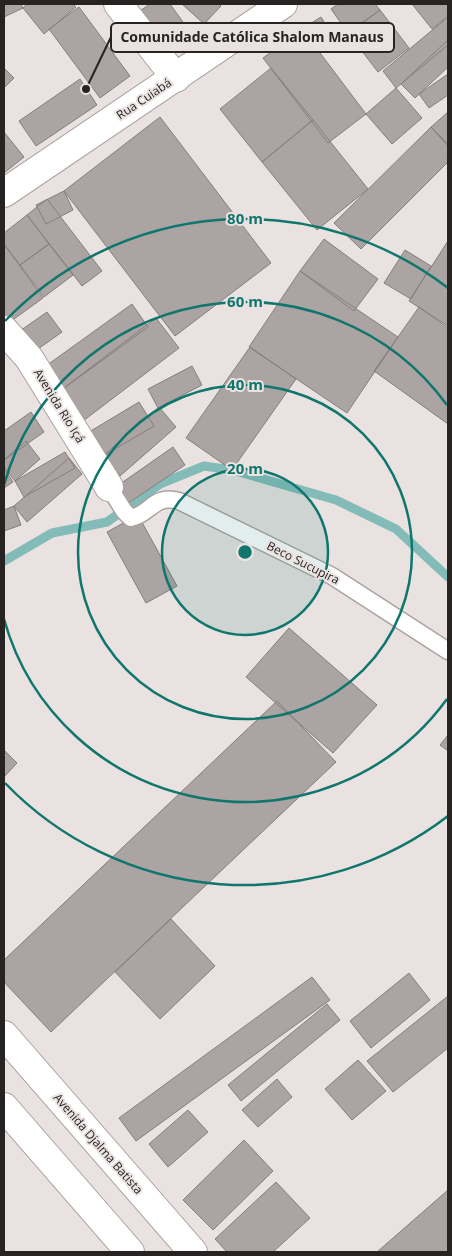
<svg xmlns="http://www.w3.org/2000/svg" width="452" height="1256" font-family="'Open Sans',sans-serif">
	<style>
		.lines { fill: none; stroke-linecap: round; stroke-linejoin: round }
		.stream { stroke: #82bbb7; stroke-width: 9 }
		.building { fill: #aba4a2; stroke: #847e7c }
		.service-casing { stroke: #a9a2a0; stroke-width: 19 }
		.minor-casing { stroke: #a9a2a0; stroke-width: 30 }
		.secondary-casing { stroke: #a9a2a0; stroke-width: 30 }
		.service { stroke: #fff; stroke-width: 16 }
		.minor { stroke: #fff; stroke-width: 28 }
		.secondary { stroke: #fff; stroke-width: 28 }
		.ring { fill: none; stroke: #0f766e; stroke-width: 2.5 }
		.labels { text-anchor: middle; stroke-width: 4; stroke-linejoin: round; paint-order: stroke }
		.street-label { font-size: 12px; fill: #262322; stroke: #e9e2e0 }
		.centre { fill: #0f766e; stroke: #e9e2e0; stroke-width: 2.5 }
		.ring-label { font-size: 15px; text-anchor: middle; font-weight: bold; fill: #0f766e; stroke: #e9e2e0; stroke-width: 4; stroke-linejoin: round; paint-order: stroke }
		.leader { fill: none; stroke: #262322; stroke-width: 2 }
		.callout-dot { fill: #262322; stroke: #e9e2e0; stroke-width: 2 }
		.callout { fill: #e9e2e0; stroke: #262322; stroke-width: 2 }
		.callout-label { font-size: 14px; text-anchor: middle; font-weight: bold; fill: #262322 }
	</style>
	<rect width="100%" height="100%" fill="#e9e2e0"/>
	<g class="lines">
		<path class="stream" d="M4 561 52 533 107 522 160 484 204 466 232 470 336 500 396 529 448 577"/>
	</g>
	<path class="building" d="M4 4H21L23 8 4 17Z
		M27 4H73L76 7 44 34 23 8Z
		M150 4H170L188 29 162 48 137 13Z
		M182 4H219L221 6 204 24Z
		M338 4H375L380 10 348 33 331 9Z
		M412 4H448V16L432 29Z
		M79 7 130 76 100 98 49 29Z
		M380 10 409 48 378 72 348 33Z
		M321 17 334 38 315 50 302 29Z
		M448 17V45L396 88 383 71Z
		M302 29 366 114 328 143 263 58Z
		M448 40V67L415 98 401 84Z
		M4 68 14 78 4 88Z
		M271 68 313 120 262 162 220 109Z
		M448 74V95L429 108 419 94Z
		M80 79 97 105 36 146 19 121Z
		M396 88 422 118 392 144 366 114Z
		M448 112V146L431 127Z
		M160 117 271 263 175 336 64 191Z
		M313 120 368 189 317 230 262 162Z
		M431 127 448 144V162L361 249 334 223Z
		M4 132 24 157 4 173Z
		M64 191 73 210 46 224 36 205Z
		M47 199 102 271 82 286 27 215Z
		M27 215 49 244 20 265 4 244V233Z
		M324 239 378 279 354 311 300 271Z
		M448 241V326L409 301Z
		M4 244 43 298 7 324 4 320Z
		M49 244 73 275 44 297 20 265Z
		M405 250 431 266 411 299 384 283Z
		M300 271 398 337 347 413 249 347Z
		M132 304 148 327 60 391 43 368Z
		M419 307 448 328V424L374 371Z
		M47 312 62 332 31 354 17 333Z
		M156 318 179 348 83 421 60 391Z
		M250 347 296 379 232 470 186 438Z
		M192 366 202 385 158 408 148 389Z
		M139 402 154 426 103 456 89 432Z
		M159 407 176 427 120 476 103 456Z
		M31 412 44 432 4 460V431Z
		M26 441 40 459 15 481 4 467V460Z
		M173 447 185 465 121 508 110 491Z
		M65 452 75 468 24 497 15 481Z
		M69 458 82 474 27 522 14 506Z
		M4 468 13 482 4 488Z
		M14 506 21 525 4 531V510Z
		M138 515 177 586 146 603 107 532Z
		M289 628 377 705 333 753 246 677Z
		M277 701 336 762 51 1032 4 982V960Z
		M448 735V751L440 745Z
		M4 750 17 763 4 777Z
		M171 919 215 966 160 1019 115 972Z
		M409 973 430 1000 371 1048 350 1021Z
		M312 977 330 1000 136 1141 119 1118Z
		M448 996V1048L393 1092 367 1061Z
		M327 1004 340 1020 241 1101 228 1085Z
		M358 1060 386 1091 352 1120 325 1089Z
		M277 1079 292 1097 258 1127 242 1110Z
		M188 1110 208 1132 168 1167 149 1144Z
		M244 1140 273 1171 213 1230 183 1200Z
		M276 1182 310 1218 273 1252H227L215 1239Z
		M448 1190V1252H377Z"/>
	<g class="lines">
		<defs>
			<path id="service" d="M109 487 124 511 131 518C151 514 153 494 179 501L332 576 448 651"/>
			<path id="minor" d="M118 4 176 78
				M4 193 283 4
				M4 330 29 358 109 487"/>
			<path id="secondary" d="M4 1035 193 1252
				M4 1107 130 1252"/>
		</defs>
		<use href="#service" class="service-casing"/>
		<use href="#minor" class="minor-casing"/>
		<use href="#secondary" class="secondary-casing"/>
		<use href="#service" class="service"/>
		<use href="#minor" class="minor"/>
		<use href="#secondary" class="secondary"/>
	</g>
	<circle cx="245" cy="552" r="83" fill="#0f766e" fill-opacity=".12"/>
	<g class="ring">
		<circle cx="245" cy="552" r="83"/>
		<circle cx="245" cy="552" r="167"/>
		<path d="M447 699A250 250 0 0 1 4 619M4 485A250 250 0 0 1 447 405"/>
		<path d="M448 816A333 333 0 0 1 5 783M5 321A333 333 0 0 1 448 288"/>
	</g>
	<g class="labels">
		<g class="street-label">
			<text transform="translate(144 99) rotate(-34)" y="4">Rua Cuiabá</text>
			<text transform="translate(59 406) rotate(58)" y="4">Avenida Rio Içá</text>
			<text transform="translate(303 563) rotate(27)" y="4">Beco Sucupira</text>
			<text transform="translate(98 1144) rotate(49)" y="4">Avenida Djalma Batista</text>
		</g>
	</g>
	<circle cx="245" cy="552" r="8" class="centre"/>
	<g class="ring-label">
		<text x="245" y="224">80 m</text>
		<text x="245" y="307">60 m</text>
		<text x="245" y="390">40 m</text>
		<text x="245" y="474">20 m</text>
	</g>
	<path class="leader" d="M86 89L111 37"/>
	<circle class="callout-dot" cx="86" cy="89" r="5"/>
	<rect class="callout" x="111" y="23" width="283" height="29" rx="5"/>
	<g class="callout-label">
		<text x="252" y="42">Comunidade Católica Shalom Manaus</text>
	</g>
	<rect width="452" height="1256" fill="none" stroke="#262322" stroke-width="10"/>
</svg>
